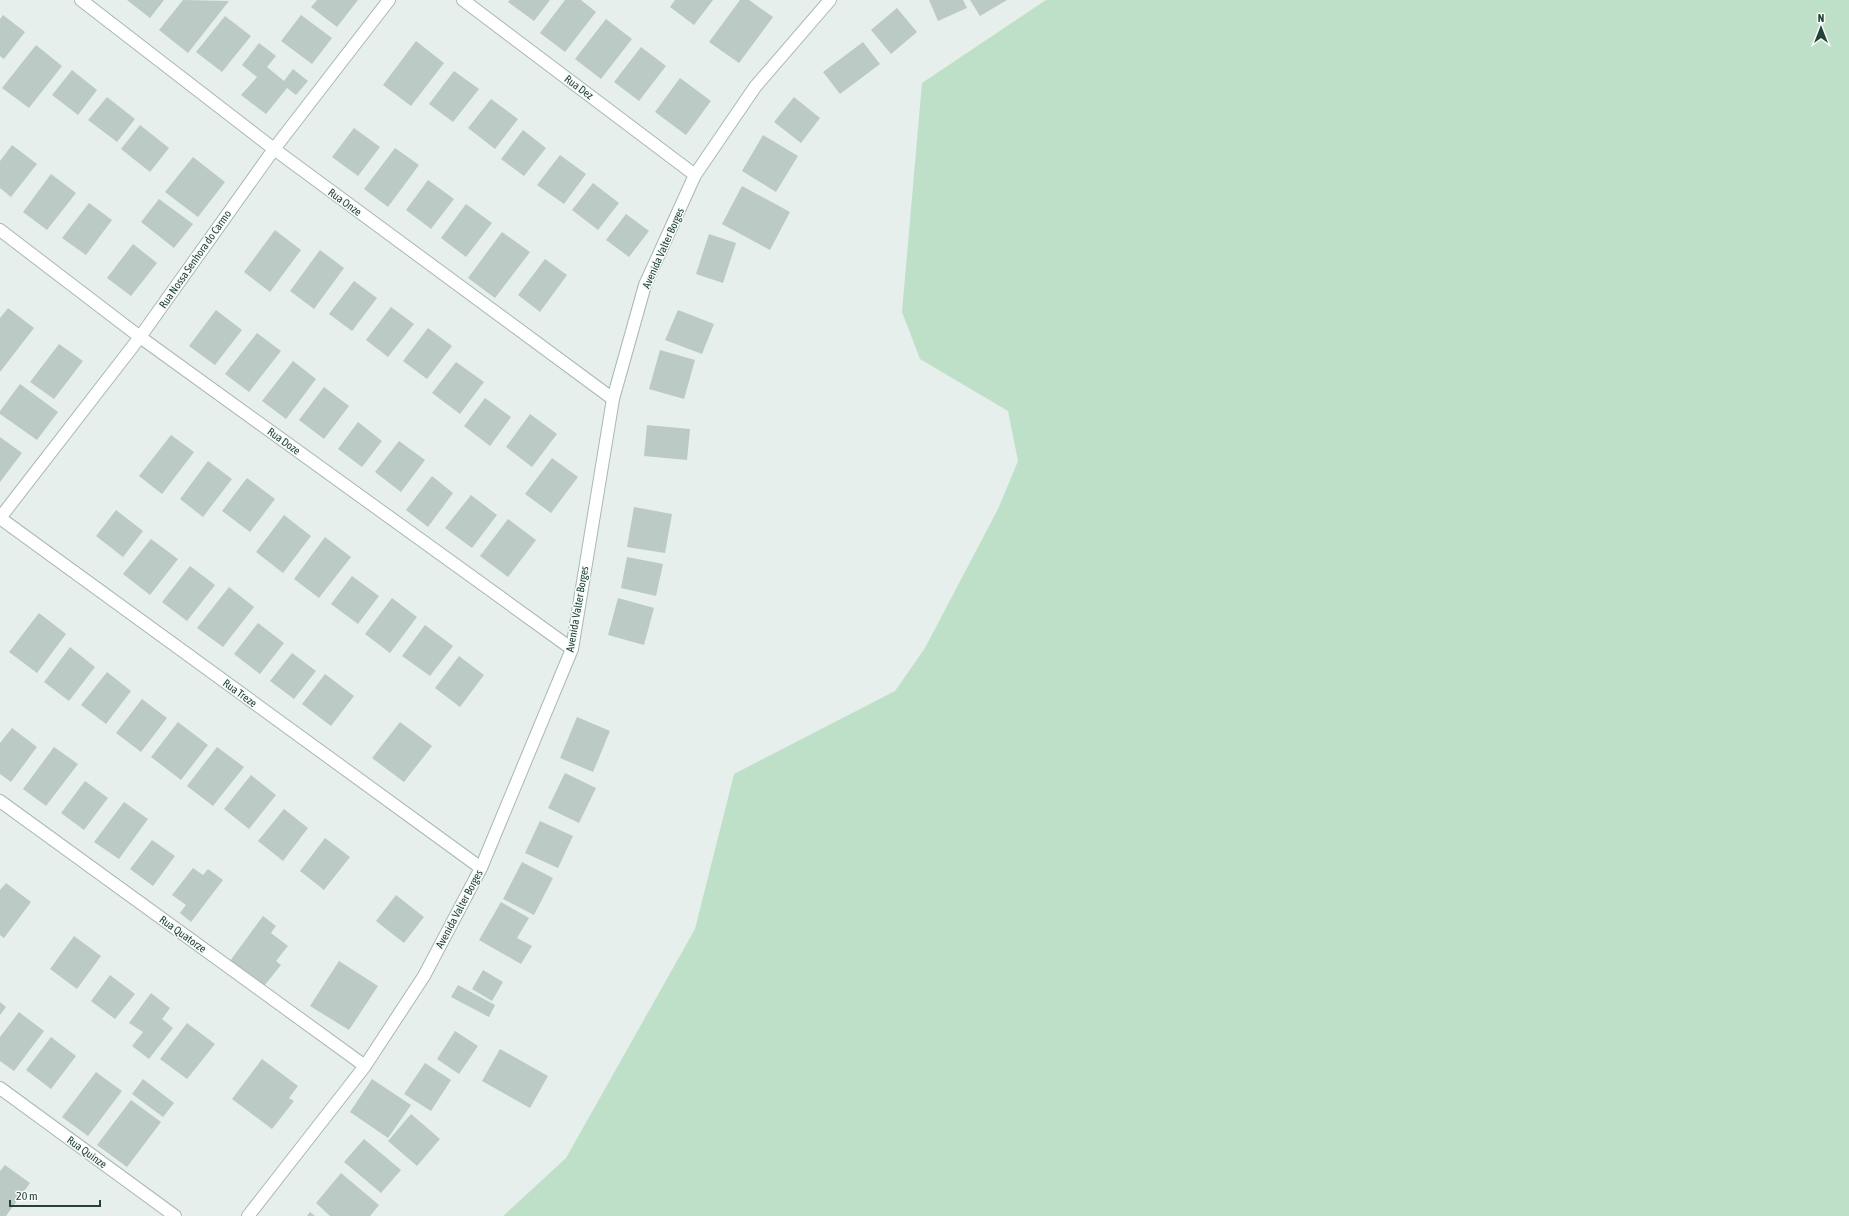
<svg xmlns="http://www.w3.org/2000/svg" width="1849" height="1216" font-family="'Asap Condensed',sans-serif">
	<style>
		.green { fill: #bfe0c8 }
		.building { fill: #bbcac4 }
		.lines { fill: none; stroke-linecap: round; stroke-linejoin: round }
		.minor-casing { stroke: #a8b8b2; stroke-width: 14 }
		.minor { stroke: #fff; stroke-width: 12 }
		.labels { text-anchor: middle; stroke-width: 3; stroke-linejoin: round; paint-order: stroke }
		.street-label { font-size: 11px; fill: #24423a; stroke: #f7fbf9 }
	</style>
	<rect width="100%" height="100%" fill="#e6efeb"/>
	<path class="green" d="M1046 0H1849V1216H503L566 1158 695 929 734 774 895 691 925 648 998 509 1018 461 1008 411 920 359 902 312 922 83Z"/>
	<path class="building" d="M127 0H164L150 18Z
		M183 0 229 1 188 53 159 30Z
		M317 0H358L337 27 311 7Z
		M510 0H550L534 21 508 2Z
		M565 0H581L596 12 565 52 540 33Z
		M675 0H713L694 25 670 7Z
		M740 0H749L773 17 739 63 709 42Z
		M929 0H963L967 8 938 21Z
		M970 0H1007L980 16Z
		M897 8 917 32 891 54 871 30Z
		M3 15 25 32 4 59 0 56V19Z
		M301 15 332 38 312 64 281 41Z
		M225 16 251 36 222 72 196 52Z
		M606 19 632 39 601 79 575 59Z
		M416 41 444 63 411 106 383 85Z
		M863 42 880 64 840 94 823 72Z
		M259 43 276 56 267 67 284 81 293 69 308 81 296 95 287 88 266 114 241 95 257 77 242 65Z
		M36 45 62 66 29 108 2 88Z
		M641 47 666 66 639 101 614 82Z
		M72 70 97 90 78 115 52 95Z
		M454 71 479 89 453 122 429 104Z
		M680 78 711 101 686 135 655 112Z
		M107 97 135 119 117 142 88 120Z
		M794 97 820 118 801 143 774 122Z
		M491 99 518 119 495 149 468 128Z
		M140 125 169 148 150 172 121 149Z
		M354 128 380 147 358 176 332 157Z
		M523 130 546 148 524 176 501 159Z
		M763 135 798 156 776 192 742 171Z
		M12 145 37 164 11 197 0 188V161Z
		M395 148 419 165 388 207 364 189Z
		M560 155 586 174 564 204 537 185Z
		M193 157 225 182 198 217 165 192Z
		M51 174 76 193 47 230 23 212Z
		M428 180 454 199 431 229 406 210Z
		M593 183 619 203 598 230 572 210Z
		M742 186 790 212 770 250 722 224Z
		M159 199 193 224 174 248 141 222Z
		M89 203 112 220 86 255 62 238Z
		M466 204 492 223 466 257 441 238Z
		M626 214 649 231 629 257 606 240Z
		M275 230 301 250 270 292 244 272Z
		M502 232 530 252 495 298 468 278Z
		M709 234 736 243 723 283 696 274Z
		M133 244 157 263 131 296 107 278Z
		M320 250 344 268 314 309 290 291Z
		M545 259 567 275 540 312 518 295Z
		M354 281 377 298 352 331 329 314Z
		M391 307 414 324 388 357 366 340Z
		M8 308 34 328 0 372V318Z
		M216 310 242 330 215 365 189 346Z
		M678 310 714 324 702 354 665 340Z
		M428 328 452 346 427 379 403 361Z
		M257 333 281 351 249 392 225 374Z
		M59 344 83 361 54 399 30 382Z
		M660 350 695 360 684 399 649 389Z
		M293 361 316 379 286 419 262 401Z
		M456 362 484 382 460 414 432 393Z
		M20 384 58 412 37 440 0 414V411Z
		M324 387 349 406 324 439 299 420Z
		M485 398 511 417 490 446 464 426Z
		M530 414 557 434 532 467 506 447Z
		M358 422 382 441 362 467 338 449Z
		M647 425 690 429 687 460 644 456Z
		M171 435 194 452 162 494 139 476Z
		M0 437 22 453 0 482Z
		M399 441 425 460 401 492 375 472Z
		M552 458 578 477 551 513 525 494Z
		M208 461 232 479 203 517 180 499Z
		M432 476 453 493 428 527 406 510Z
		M247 478 275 499 250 532 222 511Z
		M471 495 497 515 472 548 445 528Z
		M634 507 672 514 665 553 627 547Z
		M116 510 143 531 123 557 96 536Z
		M284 515 311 536 283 573 256 552Z
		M508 519 536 540 508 577 480 556Z
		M325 537 351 557 319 598 294 579Z
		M151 539 178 559 150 595 123 574Z
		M627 557 663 564 656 596 621 588Z
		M190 566 215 585 187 621 162 602Z
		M352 576 379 596 358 624 331 604Z
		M229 587 254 607 223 647 197 628Z
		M392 598 417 617 390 653 365 634Z
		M618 598 654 608 644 645 608 635Z
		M39 613 66 634 37 673 9 652Z
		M258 623 284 643 260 674 234 654Z
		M425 625 453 646 430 676 402 656Z
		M70 647 95 667 69 701 44 682Z
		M292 653 316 671 294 699 270 681Z
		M459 656 484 675 460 707 435 688Z
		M107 672 131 691 106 724 81 705Z
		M325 674 354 696 331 726 302 704Z
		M142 699 167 718 141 752 116 733Z
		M577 717 610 731 593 772 560 758Z
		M178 722 208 745 181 780 151 757Z
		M400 722 432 746 404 782 372 758Z
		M12 728 37 747 11 782 0 774V743Z
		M54 747 78 764 46 806 23 789Z
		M217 747 244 767 213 806 187 786Z
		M565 773 596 788 579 823 548 808Z
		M251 775 276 795 249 829 224 809Z
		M85 781 108 798 84 830 61 813Z
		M124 802 148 819 119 859 94 842Z
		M284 809 308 828 283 861 258 841Z
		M540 821 573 836 558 868 525 853Z
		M325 838 350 857 324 890 300 871Z
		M152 840 175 856 153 886 130 869Z
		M522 862 553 878 534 915 503 899Z
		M193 868 203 875 208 869 223 880 191 922 180 913 186 905 172 895Z
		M6 883 31 902 4 938 0 935V890Z
		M396 895 424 917 404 943 376 921Z
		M501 902 529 918 517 938 532 946 521 964 479 940Z
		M263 916 276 926 271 933 288 946 276 961 281 965 264 986 230 961Z
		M74 936 101 956 77 989 50 969Z
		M339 961 378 986 349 1030 310 1006Z
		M483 970 503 982 492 1001 472 989Z
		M110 975 135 994 115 1019 91 1001Z
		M458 985 495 1005 489 1017 451 997Z
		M151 993 170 1008 162 1019 173 1028 149 1059 132 1046 143 1032 129 1023Z
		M0 1002 6 1007 0 1015Z
		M19 1012 44 1031 14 1071 0 1061V1037Z
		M187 1023 215 1044 187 1079 160 1059Z
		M455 1031 478 1046 459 1074 437 1059Z
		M51 1037 76 1056 51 1089 26 1070Z
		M500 1049 548 1076 530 1108 482 1081Z
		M262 1059 298 1086 289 1098 294 1101 272 1129 232 1099Z
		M425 1063 451 1080 431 1111 404 1094Z
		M96 1072 122 1091 88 1136 62 1117Z
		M143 1079 174 1103 163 1117 132 1094Z
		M372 1079 411 1105 388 1138 350 1112Z
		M131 1100 161 1122 127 1167 97 1145Z
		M411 1114 440 1139 417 1166 388 1141Z
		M364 1139 401 1170 381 1193 344 1162Z
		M5 1165 30 1183 6 1216H0V1171Z
		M341 1173 379 1205 370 1216H330L316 1203Z
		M310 1212 315 1216H307Z"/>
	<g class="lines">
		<defs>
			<path id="minor" d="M81 0 274 149 613 399
				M463 0 695 175
				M0 230 140 337 572 649
				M0 518 140 337 274 149 389 0
				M0 518 481 868
				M0 801 365 1066
				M0 1088 175 1216
				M248 1216 365 1066 424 976 481 868 572 649 613 399 645 285 695 175 755 87 830 0"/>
		</defs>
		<use href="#minor" class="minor-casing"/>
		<use href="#minor" class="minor"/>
	</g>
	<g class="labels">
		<g class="street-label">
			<text transform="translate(579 87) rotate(37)" y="4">Rua Dez</text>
			<text transform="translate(345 202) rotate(36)" y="4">Rua Onze</text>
			<text transform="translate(663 248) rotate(-66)" y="4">Avenida Valter Borges</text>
			<text transform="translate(195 259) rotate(-55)" y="4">Rua Nossa Senhora do Carmo</text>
			<text transform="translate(284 441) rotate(36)" y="4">Rua Doze</text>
			<text transform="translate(577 609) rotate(-80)" y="4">Avenida Valter Borges</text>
			<text transform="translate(240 693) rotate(36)" y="4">Rua Treze</text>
			<text transform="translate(459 909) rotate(-62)" y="4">Avenida Valter Borges</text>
			<text transform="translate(183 934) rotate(36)" y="4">Rua Quatorze</text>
			<text transform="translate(87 1152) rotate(36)" y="4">Rua Quinze</text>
		</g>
	</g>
	<g transform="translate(1821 28)" stroke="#f7fbf9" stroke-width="3" paint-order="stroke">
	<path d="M0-3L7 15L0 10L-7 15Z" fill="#24423a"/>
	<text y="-6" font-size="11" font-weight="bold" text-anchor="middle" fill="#24423a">N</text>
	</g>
	<path d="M10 1200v6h90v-6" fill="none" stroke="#24423a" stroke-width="2"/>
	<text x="16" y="1200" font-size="12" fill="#24423a" stroke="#f7fbf9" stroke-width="3" paint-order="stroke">20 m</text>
</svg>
